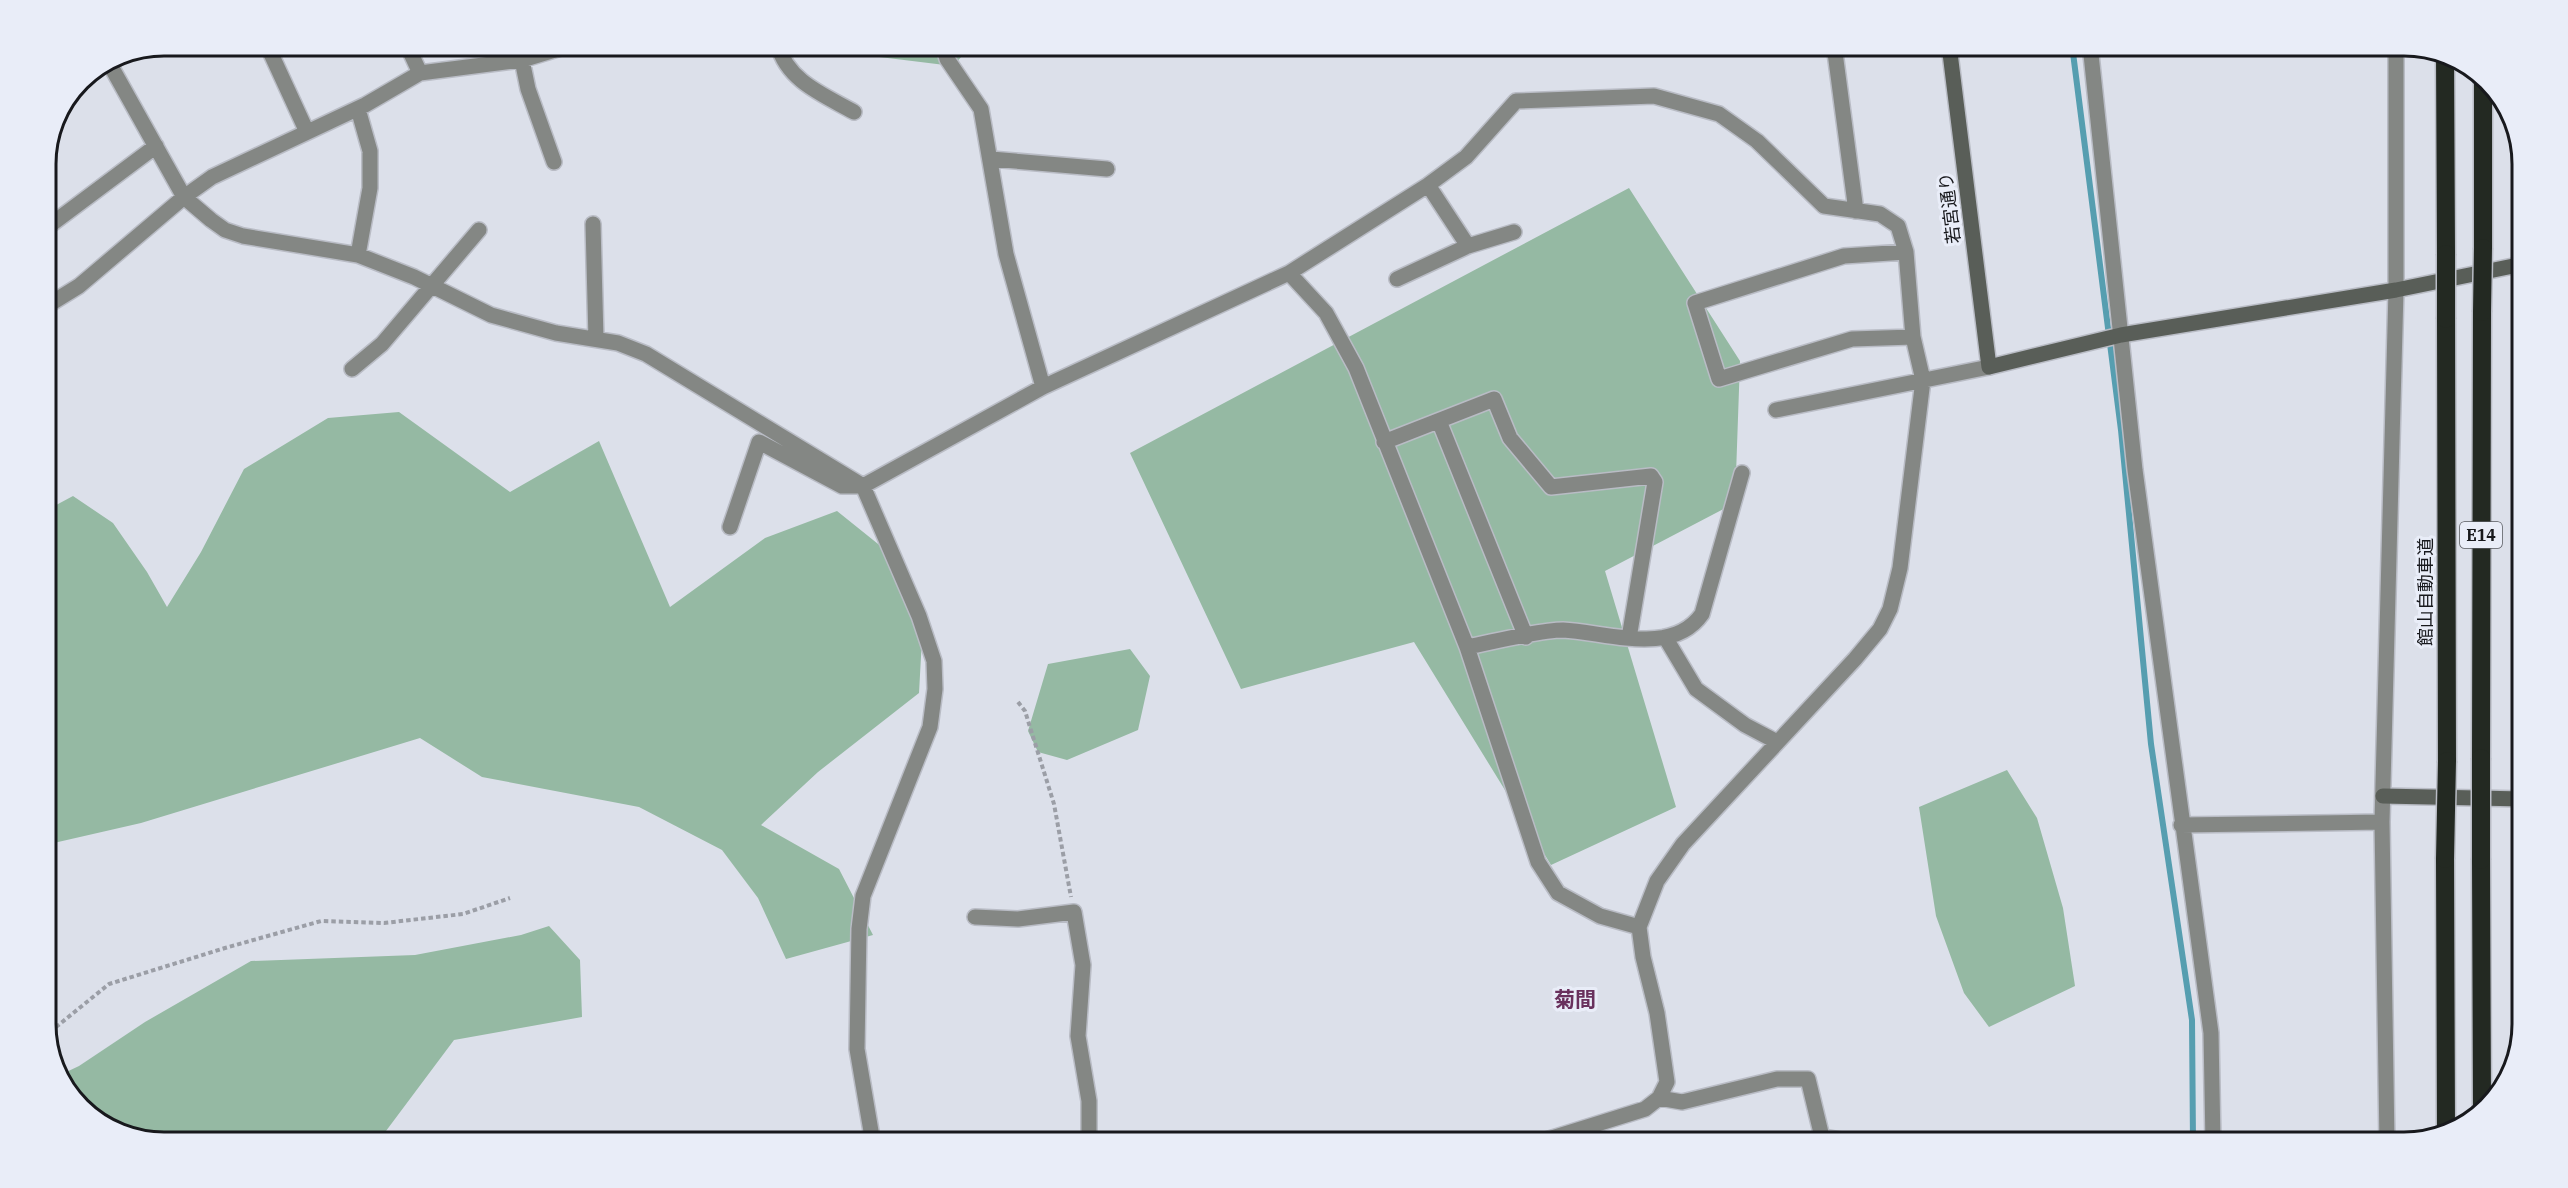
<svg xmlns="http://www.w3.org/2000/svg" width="2568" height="1188" font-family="'IBM Plex Serif','Noto Sans JP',serif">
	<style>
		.green { fill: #95b9a3 }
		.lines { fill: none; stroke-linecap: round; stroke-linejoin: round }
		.stream { stroke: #569eb0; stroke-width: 6 }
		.street-casing { stroke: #b9bcc5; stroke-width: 18 }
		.secondary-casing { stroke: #b9bcc5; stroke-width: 18 }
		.highway-casing { stroke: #b9bcc5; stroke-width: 21 }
		.path { stroke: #9b9ea6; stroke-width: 4; stroke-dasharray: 4.5 3; stroke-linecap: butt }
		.street { stroke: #848784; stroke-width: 15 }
		.secondary { stroke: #595e58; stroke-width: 15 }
		.highway { stroke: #232922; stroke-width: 18 }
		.highway-bridge-casing { stroke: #b9bcc5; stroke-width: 21; stroke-linecap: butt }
		.highway-bridge { stroke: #232922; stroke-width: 18 }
		.labels { text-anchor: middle; stroke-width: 6; stroke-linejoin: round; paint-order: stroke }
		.shield { fill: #e9edf8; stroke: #57595f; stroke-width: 1.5 }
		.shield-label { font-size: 16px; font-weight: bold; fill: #18191d }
		.street-label { font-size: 18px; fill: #18191d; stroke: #e9edf8 }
		.quarter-label { font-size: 21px; font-weight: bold; fill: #69315d; stroke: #e9edf8 }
		.rim { fill: none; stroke: #18191d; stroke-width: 3 }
	</style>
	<rect width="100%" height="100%" fill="#dce0ea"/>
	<path class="green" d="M845 45H972L953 66 855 54Z
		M1629 188 1740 361 1735 503 1605 571 1676 807 1551 865 1414 642 1241 689 1130 453Z
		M399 412 510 492 599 441 670 607 765 538 837 511 893 556 923 620 919 693 818 772 761 825 839 869 873 935 786 959 758 898 722 850 639 807 482 777 420 738 141 823 45 845V511L73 496 113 523 147 572 167 607 201 552 244 469 328 418Z
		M1130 649 1150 676 1138 730 1067 760 1038 752 1028 731 1048 664Z
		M2007 770 2037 818 2063 908 2075 986 1989 1027 1964 993 1936 916 1919 807Z
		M549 926 580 960 582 1017 454 1040 377 1143H163L118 1134 65 1091 60 1075 79 1066 145 1022 251 961 415 955 521 935Z"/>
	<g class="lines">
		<path class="stream" d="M2072 45 2121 430 2151 744 2192 1020 2193 1143"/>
		<defs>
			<path id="street" d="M267 45 307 132
				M407 45 420 73
				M778 45C787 81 824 95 854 112
				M943 45 947 59 981 109 1006 254 1043 387
				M1834 45 1856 211
				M2090 45 2135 470 2211 1033 2213 1143
				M522 60 528 89 554 162
				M108 61 184 197 211 220 225 230 243 236 358 255 414 277 491 315 556 333 618 343 646 354 863 486 919 616 934 661 935 689 930 727 863 896 859 929 857 1049 873 1143
				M358 109 370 151V188L358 255
				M991 159 1107 169
				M1428 185 1468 246
				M593 224 596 339
				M45 229 156 146
				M1906 252 1844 256 1695 303 1719 379 1852 339 1913 337
				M1289 273 1326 313 1356 368 1467 647 1538 862 1558 893 1600 916 1639 927
				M1397 279 1468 246 1514 232
				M45 307 79 286 184 197 212 177 365 105 420 73 522 60 571 45
				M352 369 382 344 479 230
				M1776 410 1989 367
				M1439 421 1526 637
				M1384 442 1494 399 1510 438 1551 487 1651 476 1655 482 1629 638
				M730 527 759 442 842 486H863L1043 387 1289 273 1428 185 1466 157 1516 101 1654 96 1719 114 1757 141 1824 206 1880 214 1898 226 1906 252 1913 337 1923 380 1900 568 1890 609 1880 629 1855 659 1683 844 1657 881 1639 927 1643 957 1657 1013 1667 1082 1659 1098 1645 1109 1536 1143
				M1665 637 1696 689 1745 725 1777 742
				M1467 647C1493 642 1539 630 1563 630 1606 632 1672 657 1702 614L1742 473
				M2181 825 2382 822
				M975 917 1018 919 1074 912 1083 965 1078 1036 1089 1101V1143
				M1659 1098 1682 1102 1777 1079H1808L1822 1137 1858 1143
				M2387 1143 2382 822 2396 290V45"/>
			<path id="secondary" d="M1949 45 1989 367 2121 335 2396 290 2523 264
				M2383 796 2523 799"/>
			<path id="highway" d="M2445 53 2446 254
				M2483 81V248
				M2446 319 2447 761
				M2481 758 2482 312
				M2445 859 2446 1130
				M2481 860 2482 1109"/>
		</defs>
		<use href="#street" class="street-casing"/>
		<use href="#secondary" class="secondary-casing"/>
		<use href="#highway" class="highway-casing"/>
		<path class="path" d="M1018 702 1025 711 1054 804 1071 897
			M48 1040 56 1027 109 984 225 948 321 921 384 923 463 914 510 898"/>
		<use href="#street" class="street"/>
		<use href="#secondary" class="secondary"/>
		<use href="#highway" class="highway"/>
		<defs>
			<path id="highway-bridge" d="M2482 312 2483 248
				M2446 319V254
				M2481 758V860
				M2445 859 2447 761"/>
		</defs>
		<use href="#highway-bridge" class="highway-bridge-casing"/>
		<use href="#highway-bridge" class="highway-bridge"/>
	</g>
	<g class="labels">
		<rect class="shield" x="2460" y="522" width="42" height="26" rx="4.5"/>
		<g class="shield-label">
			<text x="2481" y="541">E14</text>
		</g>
		<g class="street-label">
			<text transform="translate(1950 208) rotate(-97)" y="6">若宮通り</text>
			<text transform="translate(2426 592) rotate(-90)" y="6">館山自動車道</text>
		</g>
		<g class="quarter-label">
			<text x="1575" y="1007">菊間</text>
		</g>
	</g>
	<path d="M0 0H2568V1188H0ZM164 56H2404A108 108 0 0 1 2512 164V1024A108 108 0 0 1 2404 1132H164A108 108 0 0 1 56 1024V164A108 108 0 0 1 164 56Z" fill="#e9edf8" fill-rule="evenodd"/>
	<path class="rim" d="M164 56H2404A108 108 0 0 1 2512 164V1024A108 108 0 0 1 2404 1132H164A108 108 0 0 1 56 1024V164A108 108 0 0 1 164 56Z"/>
</svg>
